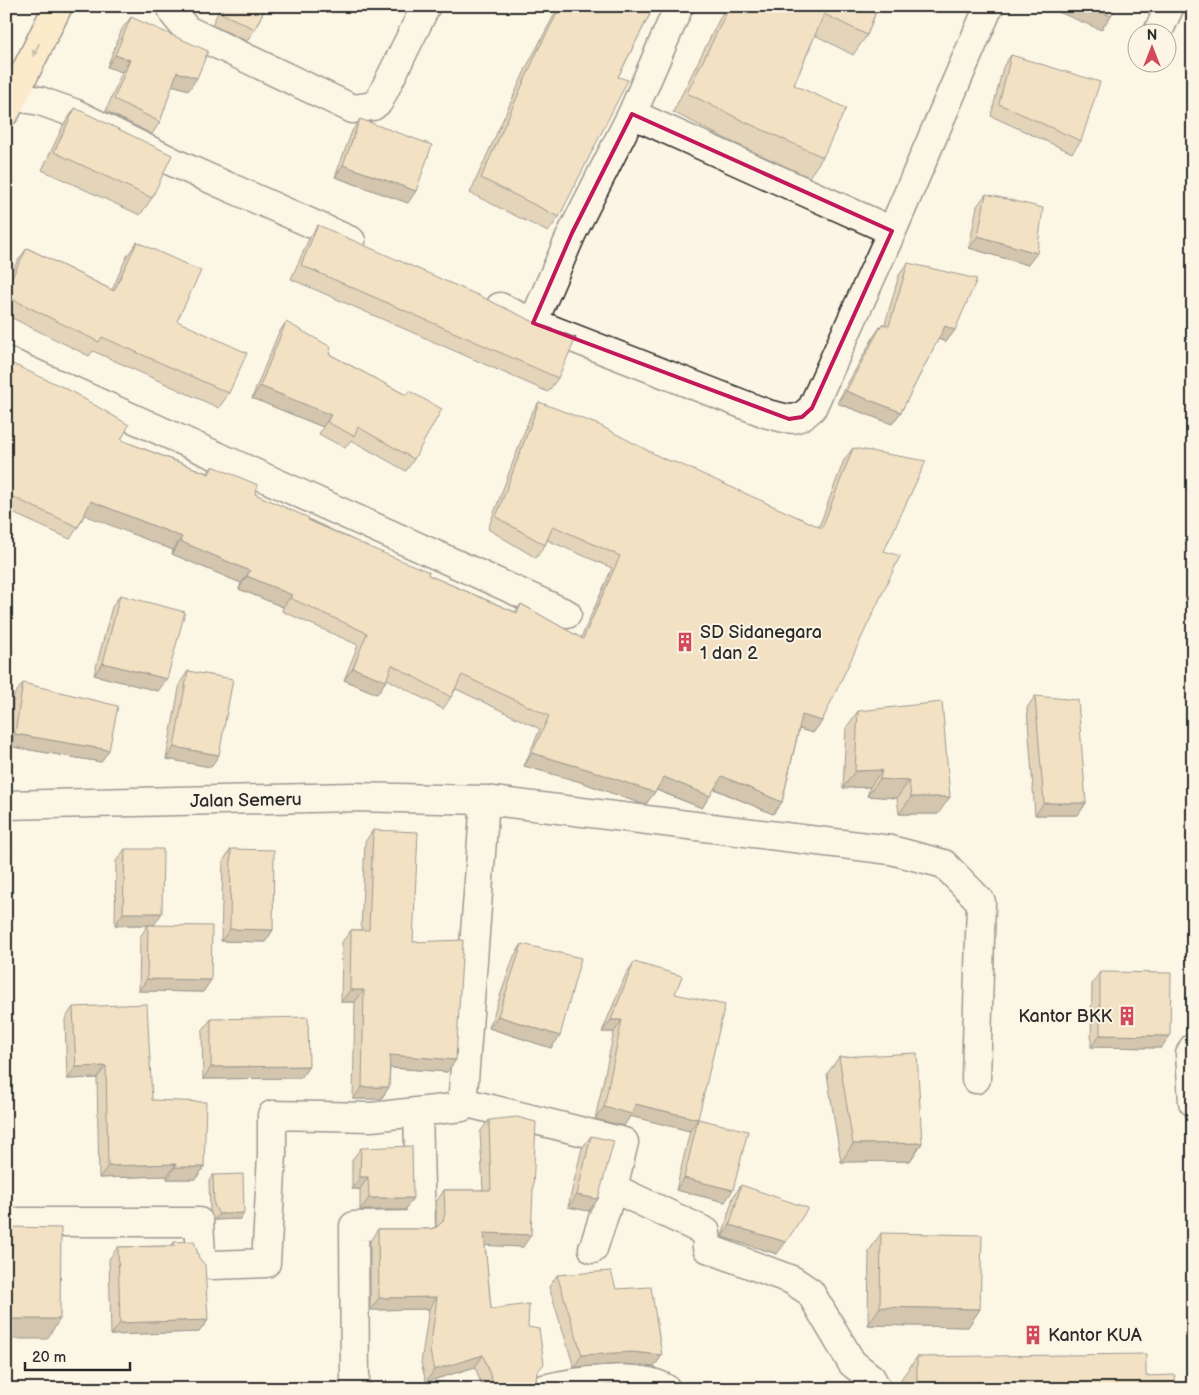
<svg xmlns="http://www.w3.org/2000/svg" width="1199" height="1395" font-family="'Balsamiq Sans',sans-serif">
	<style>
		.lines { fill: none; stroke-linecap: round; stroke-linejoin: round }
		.minor-casing { stroke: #2b2b2b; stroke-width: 31 }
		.major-casing { stroke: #2b2b2b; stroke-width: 31 }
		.minor { stroke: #fcf5e5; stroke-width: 28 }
		.major { stroke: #fbddab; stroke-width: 28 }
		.wall { fill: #c7ab84; stroke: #2b2b2b }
		.shaded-wall { fill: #a28b6b; stroke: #2b2b2b }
		.building { fill: #e7c799; stroke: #2b2b2b }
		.oneway { fill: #93846b }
		.marked { fill: none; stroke: #c2185b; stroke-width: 4; stroke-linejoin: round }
		.labels { text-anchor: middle; stroke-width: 4; stroke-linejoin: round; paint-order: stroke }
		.poi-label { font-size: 18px; fill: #2b2b2b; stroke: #fcf5e5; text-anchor: start }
		.street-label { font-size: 18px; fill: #2b2b2b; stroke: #fcf5e5 }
	</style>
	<rect width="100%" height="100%" fill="#fcf5e5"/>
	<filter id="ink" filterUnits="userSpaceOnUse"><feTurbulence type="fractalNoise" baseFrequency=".02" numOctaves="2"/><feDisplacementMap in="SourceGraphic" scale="10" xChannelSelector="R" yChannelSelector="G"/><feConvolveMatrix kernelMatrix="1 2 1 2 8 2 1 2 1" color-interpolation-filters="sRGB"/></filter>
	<g filter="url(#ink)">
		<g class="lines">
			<defs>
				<path id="minor" d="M171 6 174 14 187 30 353 109 373 106 379 101 426 6
					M1158 32 1170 6
					M6 95 40 101 74 113 177 164 351 241
					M632 114 892 231
					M500 307 533 323 572 233 632 114 679 6
					M542 326 768 414C789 419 795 424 812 408L892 231 989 6
					M6 361 567 614
					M6 805 352 797 485 800 891 850 944 864 981 902 976 1079
					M1193 1048 1190 1054 1193 1102
					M463 1102 624 1142 613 1188 593 1249
					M613 1188 706 1232 707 1248 792 1280 810 1292 852 1363 871 1378 877 1389
					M6 1222H199L201 1255 205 1264 213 1265 266 1263 272 1155V1115L371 1117 462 1107 485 800
					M355 1389 354 1226 421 1225 418 1112
					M543 1389C572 1382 642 1371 666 1389"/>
				<path id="major" d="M6 111 58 6"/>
			</defs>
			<use href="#minor" class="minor-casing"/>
			<use href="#major" class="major-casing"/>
			<use href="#minor" class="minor"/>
			<use href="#major" class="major"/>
		</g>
		<path class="wall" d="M221 6H266L255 29 247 41 212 25Z
			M559 6H654L618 77 559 217 548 232 470 193 527 66Z
			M726 6H878L867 35 853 55 815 35 794 85 823 157 809 177 730 141 673 112Z
			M131 17 189 90 172 85 160 122 152 134 106 111 122 72 107 67 122 29Z
			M1011 55 1081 141 1072 153 991 116 1003 67Z
			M75 108 152 198 140 215 42 170 63 126Z
			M360 119 408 203 335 177 352 131Z
			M986 194 1028 265 969 248 977 206Z
			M318 225 558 378 548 392 291 279 309 239Z
			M137 242 177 321 229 393 219 408 93 351 89 356 6 315V283L17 262 27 248 112 290 127 256Z
			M908 263 955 330 946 342 938 339 901 412 892 424 837 403 874 336 882 324H885L899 275Z
			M286 322 329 354 406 395 409 391 414 459 406 471 351 440 345 448 319 434 323 427 252 398 278 334Z
			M6 361 121 440 207 473 213 466 255 494 428 575 515 612 521 604 581 638 612 568 547 540 545 545 536 558 488 529 531 414 539 402 664 459 819 527 844 460 853 448 884 551 822 721 813 733 799 729 782 802 773 814 714 789 702 808 656 790 646 804H642L581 782 524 766 540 729 456 689 451 697 443 709 387 679 377 694 344 680 358 645 282 611 283 607 239 589 241 583 172 554 173 550 85 514 78 527 70 539 6 510Z
			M120 595 167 679 158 691 94 675 112 607Z
			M188 671 211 767 166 759 180 683Z
			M23 683 101 762 7 746 14 695Z
			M1035 696 1086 803 1078 815H1035L1027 708Z
			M858 711 938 814H899L897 798 867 796 870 787 843 788 846 728Z
			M373 830 413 942 447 1072 390 1068 389 1087 381 1099H353L355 1002H341L342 942 351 930H361L365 842Z
			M125 849 154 925 211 980 203 992 139 991 140 937 148 925H115L116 861Z
			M231 849 273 930 265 942 221 941 223 861Z
			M522 944 560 1036 551 1048 489 1028 514 956Z
			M634 962 675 994 698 1119 725 1202 676 1190 690 1131 630 1116 624 1126 595 1119 614 1032H602L626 974Z
			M1100 972 1161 1048 1091 1047 1092 984Z
			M73 1007 152 1100 204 1167 196 1179H167V1176L99 1178 97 1078 67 1079 65 1019Z
			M211 1019 309 1066 301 1078 203 1079 202 1031Z
			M839 1057 922 1143 910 1161 841 1162 827 1074Z
			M489 1120 523 1247 485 1245 491 1309 528 1327 536 1375V1380L540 1388 542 1389H483L475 1367 426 1382 421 1363 429 1309 370 1310V1241L378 1229H430L436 1227V1202L444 1190H483L480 1132Z
			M591 1136 598 1199 589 1211 568 1207 582 1148Z
			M361 1148 405 1210H360V1189H352V1160Z
			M213 1175 240 1219 214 1220 210 1211 209 1181Z
			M741 1185 777 1254 722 1237 733 1197Z
			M881 1233 980 1309 968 1327 868 1325 869 1251Z
			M174 1242 208 1320 199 1332 111 1335 109 1259 118 1247 171 1246Z
			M557 1275 616 1289 662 1355 654 1367 624 1364 574 1367 549 1287Z
			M917 1357 1146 1376 1176 1389H901V1379Z"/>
		<path class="shaded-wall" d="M1044 6H1088L1111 16 1101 30Z
			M115 55 130 60 122 72 107 67Z
			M177 72 197 78 189 90 168 84Z
			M343 165 416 191 408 203 335 177Z
			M978 236 1037 253 1028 265 969 248Z
			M945 326 955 330 946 342 936 338Z
			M260 386 331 415 323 427 252 398Z
			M846 391 901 412 892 424 837 403Z
			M91 501 182 537 173 550 82 514Z
			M180 541 250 571 241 583 172 554Z
			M247 576 292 595 283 607 239 589Z
			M103 663 167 679 158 691 94 675Z
			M353 668 386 681 377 694 344 680Z
			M802 715 822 721 813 733 794 727Z
			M15 734 109 750 101 762 7 746Z
			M174 747 219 755 211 767 166 759Z
			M532 753 590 770 655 792 646 804H642L581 782 524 766Z
			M882 770 870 787 843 788 855 771Z
			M722 776 782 802 773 814 713 788Z
			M664 777 710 796 702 808 655 789Z
			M880 779 909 781 897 798 867 796Z
			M911 797H950L938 814H899Z
			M1044 803H1086L1078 815H1035Z
			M123 913H162L154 925H115Z
			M230 929 273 930 265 942 221 941Z
			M6 934H10L6 939Z
			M147 979 211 980 203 992 139 991Z
			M350 990H364L355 1002H341Z
			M498 1016 560 1036 551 1048 489 1028Z
			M611 1020H622L614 1032H602Z
			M1100 1035 1170 1036 1161 1048 1091 1047Z
			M390 1055 456 1060 447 1072 382 1067Z
			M106 1066 97 1078 67 1079 76 1067Z
			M309 1066 301 1078 203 1079 211 1067Z
			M362 1087H389L381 1099H353Z
			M635 1104 698 1119 690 1131 630 1116 624 1126 595 1119 604 1107Z
			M922 1143 910 1161 841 1162 853 1144Z
			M176 1164 167 1176 99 1178 108 1166Z
			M175 1167H204L196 1179H167Z
			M360 1177H368L360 1189H352Z
			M684 1178 733 1190 725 1202 676 1190Z
			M577 1195 598 1199 589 1211 568 1207Z
			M369 1198H413L405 1210H360Z
			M244 1213 240 1219 214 1220 219 1214Z
			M730 1225 786 1242 777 1254 722 1237Z
			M484 1233 531 1235 523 1247 475 1245Z
			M437 1297 429 1309 370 1310 379 1298Z
			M880 1307 980 1309 968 1327 868 1325Z
			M6 1319H60L47 1339H6Z
			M208 1320 199 1332 111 1335 120 1323Z
			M632 1352 662 1355 654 1367 624 1364 574 1367 582 1355Z
			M483 1355 475 1367 426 1382 434 1370Z"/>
		<path class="building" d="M224 6H266L255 29 221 13Z
			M561 6H654L618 77 628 80 559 217 481 178 538 50Z
			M730 6H878L867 35 824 14 794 85 846 108 823 157 743 121 687 93Z
			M1088 6H1116L1111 16Z
			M131 17 208 51 197 78 177 72 160 122 114 99 130 60 115 55Z
			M1011 55 1100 82 1081 141 999 104Z
			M75 108 172 155 152 198 54 152Z
			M360 119 432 145 416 191 343 165Z
			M986 194 1043 208 1037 253 978 236Z
			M318 225 482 297 536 323 576 338 558 378 301 265Z
			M137 242 201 271 177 321 247 353 229 393 102 337 99 342 6 296V289L27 248 114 291Z
			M908 263 977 279 955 330 945 326 901 412 846 391 882 324 889 326Z
			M286 322 331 347 329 354 406 395 409 391 442 409 414 459 358 427 354 436 327 422 331 415 260 386Z
			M6 361 67 389 129 425 121 440 209 474 213 466 258 485 255 494 309 518 308 520 376 550 429 572 428 575 517 613 521 604 583 639 620 556 553 526 545 545 496 517 539 402 599 425 664 459 680 464 822 528 853 448 926 461 884 551 900 556 822 721 802 715 782 802 722 776 710 796 664 777 655 792 650 791 590 770 532 753 549 716 462 675 451 697 392 665 386 681 353 668 367 633 290 598 292 595 247 576 250 571 180 541 182 537 91 501 78 527 6 494Z
			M120 595 185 612 167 679 103 663Z
			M188 671 233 679 219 755 174 747Z
			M23 683 118 706 109 750 15 734Z
			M1035 696 1078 700 1086 803H1044Z
			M942 702 950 797H911L909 781 880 779 882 770 855 771 858 711Z
			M373 830 418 832 413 942 463 940 456 1060 390 1055 389 1087H362L364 990H350L351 930H369Z
			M6 846H12L10 934H6Z
			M125 849H163L162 913H123Z
			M231 849 274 850 273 930 230 929Z
			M148 925 212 926 211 980 147 979Z
			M522 944 581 958 560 1036 498 1016Z
			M634 962 682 976 675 994 725 1005 698 1119 635 1104 632 1114 604 1107 622 1020H611Z
			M1100 972 1171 973 1170 1036 1100 1035Z
			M147 1004 152 1100 206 1102 204 1167H175L176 1164 108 1166 106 1066 76 1067 73 1007Z
			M308 1017 309 1066 211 1067V1019Z
			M917 1053 922 1143 853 1144 839 1057Z
			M517 1117 536 1122 531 1235 484 1233 491 1309 529 1304 528 1327 539 1329 544 1364 537 1372 536 1380 540 1388 542 1389H495L483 1355 434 1370 430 1351 437 1297 379 1298 378 1229H430L437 1227 443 1221 445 1213 444 1190H491L489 1120Z
			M698 1119 748 1131 733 1190 684 1178Z
			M591 1136 614 1141 598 1199 577 1195Z
			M412 1146 413 1198H369L368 1177H360L361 1148Z
			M243 1174 244 1213 219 1214 214 1205 213 1175Z
			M741 1185 808 1208 786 1242 730 1225Z
			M6 1227 61 1228 60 1319H6Z
			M881 1233 982 1235 980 1309 880 1307Z
			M194 1241 199 1258 205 1265 208 1320 120 1323 118 1247 174 1246V1242Z
			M611 1271 616 1289 651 1287 662 1355 632 1352 582 1355 557 1275Z
			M1146 1354V1376L1175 1375 1176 1389H917V1357Z
			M800 1381 806 1389H764L763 1385Z
			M866 1381 870 1389H850Z
			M632 1383 647 1384 662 1389H592L591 1386Z"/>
		<defs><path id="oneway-solid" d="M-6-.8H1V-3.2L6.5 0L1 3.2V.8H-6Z" transform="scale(1.25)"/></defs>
		<use class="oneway" href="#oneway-solid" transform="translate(36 50) rotate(116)"/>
	</g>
	<path d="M0 0H1199V1395H0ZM632 114 892 231 812 408 802 417 789 419 533 323 572 233Z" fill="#fcf5e5" fill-opacity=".55" fill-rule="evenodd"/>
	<path class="marked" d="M632 114 892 231 812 408 802 417 789 419 533 323 572 233Z"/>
	<defs>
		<symbol id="building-bare" viewBox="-9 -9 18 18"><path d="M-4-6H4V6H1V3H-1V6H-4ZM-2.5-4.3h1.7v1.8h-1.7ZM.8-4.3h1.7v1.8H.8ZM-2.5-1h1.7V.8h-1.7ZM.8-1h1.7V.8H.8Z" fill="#d1495b" stroke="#fcf5e5" stroke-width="2.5" paint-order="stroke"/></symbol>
	</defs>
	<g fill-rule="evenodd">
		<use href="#building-bare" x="671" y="628" width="28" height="28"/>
		<use href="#building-bare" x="1113" y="1002" width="28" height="28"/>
		<use href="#building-bare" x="1019" y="1321" width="28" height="28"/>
	</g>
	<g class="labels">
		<g class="poi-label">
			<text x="700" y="638">SD Sidanegara<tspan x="700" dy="21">1 dan 2</tspan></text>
			<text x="1112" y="1022" text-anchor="end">Kantor BKK</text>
			<text x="1048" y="1341">Kantor KUA</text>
		</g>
		<g class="street-label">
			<text transform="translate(246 800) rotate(-1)" y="6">Jalan Semeru</text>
		</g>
	</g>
	<rect width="1199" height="1395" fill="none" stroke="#fcf5e5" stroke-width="25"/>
	<rect x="12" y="12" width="1174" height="1370" fill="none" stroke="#2b2b2b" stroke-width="2" filter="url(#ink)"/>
	<g transform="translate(1152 48)"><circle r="24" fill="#fcf5e5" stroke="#a8a49b"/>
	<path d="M0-4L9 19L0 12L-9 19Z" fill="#d1495b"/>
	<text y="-8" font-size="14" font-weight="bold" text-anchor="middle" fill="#2b2b2b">N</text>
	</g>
	<path d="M25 1362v8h105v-8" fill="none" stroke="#2b2b2b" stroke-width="2.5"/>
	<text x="32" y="1362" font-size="15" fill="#2b2b2b" stroke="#fcf5e5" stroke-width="4" paint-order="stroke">20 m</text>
</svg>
